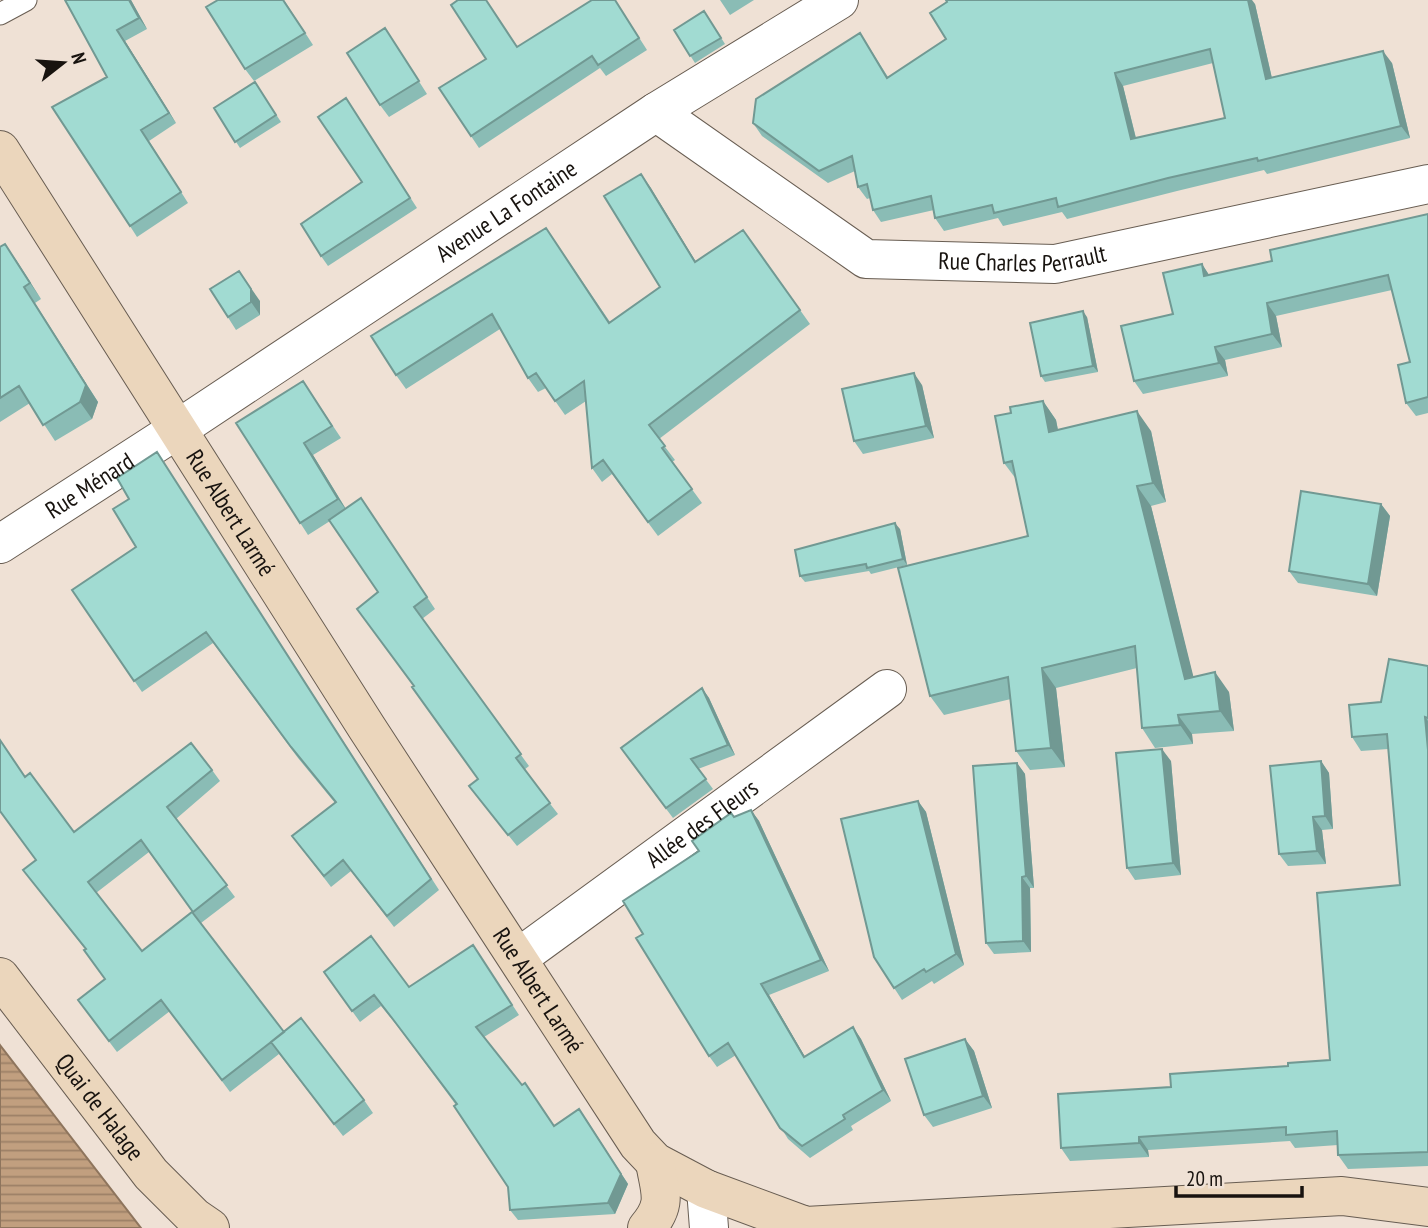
<svg xmlns="http://www.w3.org/2000/svg" width="1428" height="1228" font-family="'PT Sans Narrow',sans-serif">
	<style>
		.water { fill: url(#water-rules); stroke: #8e755d; stroke-width: 2 }
		.lines { fill: none; stroke-linecap: round; stroke-linejoin: round }
		.lane-casing { stroke: #685d52; stroke-width: 23 }
		.street-casing { stroke: #685d52; stroke-width: 40 }
		.secondary-casing { stroke: #685d52; stroke-width: 40 }
		.lane { stroke: #fff; stroke-width: 21 }
		.street { stroke: #fff; stroke-width: 38 }
		.secondary { stroke: #ebd6bc; stroke-width: 38 }
		.wall { fill: #8abcb5; fill-rule: evenodd }
		.shaded-wall { fill: #719993 }
		.building { fill: #a1dbd2; stroke: #719993; stroke-width: 2; fill-rule: evenodd }
		.labels { text-anchor: middle; stroke-width: 5; stroke-linejoin: round; paint-order: stroke }
		.street-label { font-size: 24px; fill: #18130f; stroke: #efe1d5 }
	</style>
	<defs>
		<pattern id="water-rules" width="6" height="5" patternUnits="userSpaceOnUse" patternTransform="scale(1.75)"><rect width="6" height="5" fill="#c19f7f"/><path d="M0 2.5h6" fill="none" stroke="#9c8066"/></pattern>
	</defs>
	<rect width="100%" height="100%" fill="#efe1d5"/>
	<path class="water" d="M0 1045 141 1228H0Z"/>
	<g class="lines">
		<defs>
			<path id="lane" d="M0 14 26 0"/>
			<g id="street">
				<path id="s1" d="M656 112 866 259 1055 264 1428 184"/>
				<path id="s2" d="M0 544 178 429 656 112 839 0"/>
				<path id="s3" d="M518 958 887 689"/>
				<path d="M706 1189 709 1228"/>
			</g>
			<g id="secondary">
				<path id="s4" d="M0 150 367 728 638 1144 655 1162 706 1189 806 1226 1342 1196 1428 1207"/>
				<path id="s5" d="M0 977 151 1174 194 1217 210 1228"/>
				<path d="M647 1228C668 1203 660 1193 655 1162"/>
			</g>
		</defs>
		<use href="#lane" class="lane-casing"/>
		<use href="#street" class="street-casing"/>
		<use href="#secondary" class="secondary-casing"/>
		<use href="#lane" class="lane"/>
		<use href="#street" class="street"/>
		<use href="#secondary" class="secondary"/>
	</g>
	<path class="wall" d="M65 0H131L147 29 125 41 176 123 149 141 188 203 137 237 130 226 107 77Z
		M284 0 313 45 254 81 245 69Z
		M615 0 647 50 606 76 600 68 479 148 471 136Z
		M720 0H754L730 15Z
		M1255 4 1272 78 1392 63 1410 138 1267 174 1264 170 1177 191 1067 219 1062 212 1003 226 998 218 944 231 935 218 934 210 881 222 873 210 870 198 867 199 858 187 855 171 828 183 762 136 753 123 860 33 888 77ZM1213 63 1225 118 1136 138 1123 86Z
		M704 11 725 44 695 63 674 30Z
		M385 28 427 94 389 117 380 105Z
		M255 82 281 122 240 148 214 108Z
		M346 98 417 208 328 266 321 256 362 182Z
		M641 174 696 262 743 230 810 324 659 439 675 460 672 462 702 503 658 536 612 474 602 482 592 468 586 401 565 415 546 388 538 392 528 378 500 329 406 389 396 375 546 228 610 322 660 287Z
		M1428 214V413L1416 416 1406 403 1410 362 1392 290 1276 316 1282 347 1225 360 1228 376 1143 394 1134 381 1202 264 1209 275 1272 261Z
		M0 247 16 260 41 299 35 303 98 402 92 419 55 441 30 403 0 422Z
		M210 289 260 301V315L236 330Z
		M1087 317 1098 372 1045 382 1041 376Z
		M922 385 934 438 863 454 854 441Z
		M311 393 341 438 313 455 346 509 361 498 435 609 422 619 529 766 524 770 558 814 517 846 469 786 478 779 414 686 378 592 330 521 308 535 236 423Z
		M1043 401 1056 420 1058 430 1151 431 1166 502 1151 506 1193 677 1229 692 1234 731 1192 734 1193 744 1155 748 1142 728 1137 668 1056 688 1065 767 1030 770 1016 751 1011 699 944 715 930 696 1028 536 1016 479 1004 463 1011 413Z
		M157 452 439 890 394 927 351 871 331 887 292 836 335 803 298 758 213 643 142 692 72 590 136 547 129 499Z
		M1381 504 1390 516 1377 596 1298 583 1289 571Z
		M900 529 907 565 871 574 869 571 805 582 800 576Z
		M1428 666V1166L1348 1169 1338 1155V1145L1295 1148 1290 1141 1148 1150 1149 1157 1070 1161 1061 1148 1171 1087 1288 1066 1330 1060 1400 885 1388 749 1361 751 1352 737 1381 702Z
		M702 688 709 698 735 755 698 769 713 789 673 818 628 758Z
		M1171 761 1181 875 1135 880 1127 868Z
		M1321 761 1329 773 1333 829 1322 830 1326 864 1288 866 1279 854Z
		M1017 763 1025 774 1034 888H1030L1031 952 994 954 986 943Z
		M212 770 220 781 176 819 235 897 201 923 149 852 96 893 142 951 284 1031 364 1100 373 1113 343 1136 279 1054 230 1092 170 1011 117 1052 86 1011 105 979 85 949 23 870 36 860 25 777 74 832Z
		M918 801 926 812 964 965 934 984 932 981 902 1000 874 957Z
		M751 810 759 821 829 971 769 995 805 1057 853 1027 861 1039 891 1101 851 1126 853 1130 810 1158 788 1139 736 1055 717 1067 709 1056 643 934 734 817Z
		M473 945 519 1015 484 1037 554 1126 586 1119 628 1184 615 1214 518 1220 510 1210 508 1187 456 1105 399 1028 381 1006 360 1022 324 972 409 987Z
		M965 1039 974 1051 992 1108 933 1127 924 1115Z"/>
	<path class="shaded-wall" d="M129 0H131L147 29 139 18Z
		M1248 0H1252L1255 4 1275 92 1266 79Z
		M117 30 125 41 176 123 169 113Z
		M1383 51 1392 63 1410 138 1401 126Z
		M1115 73 1123 86 1139 151 1131 139Z
		M641 174 651 188 705 277 695 262Z
		M5 244 16 260 41 299 30 283Z
		M1202 264 1211 278 1204 276Z
		M239 271 260 301V315L251 302Z
		M24 287 98 402 92 419 80 402Z
		M1267 303 1276 316 1282 347 1272 334Z
		M1083 311 1087 317 1098 372 1093 366Z
		M1215 347 1225 360 1228 376 1219 363Z
		M914 373 922 385 934 438 926 426Z
		M1043 401 1056 420 1062 451 1049 432Z
		M1137 411 1151 431 1166 502 1153 483Z
		M304 443 313 455 347 511 338 499Z
		M1137 486 1151 506 1199 699 1185 679Z
		M1381 504 1390 516 1377 596 1368 584Z
		M895 523 900 529 907 565 903 559Z
		M1042 668 1056 688 1065 767 1051 748Z
		M1215 672 1229 692 1234 731 1220 711Z
		M702 688 709 698 735 755 728 745Z
		M1178 715 1192 734 1193 744 1180 725Z
		M1425 717 1428 721V750Z
		M1162 749 1171 761 1181 875 1173 863Z
		M1321 761 1329 773 1333 829 1325 816Z
		M1017 763 1025 774 1034 888 1026 876Z
		M918 801 926 812 964 965 956 954Z
		M751 810 759 821 829 971 821 960Z
		M1313 817 1322 830 1326 864 1317 851Z
		M1022 877 1030 888 1031 952 1023 941Z
		M761 984 769 995 812 1069 804 1057Z
		M853 1027 861 1039 891 1101 883 1090Z
		M965 1039 974 1051 992 1108 983 1096Z
		M586 1119 628 1184 615 1214 608 1203Z
		M1139 1137 1148 1150 1149 1157 1139 1143Z"/>
	<path class="building" d="M65 0H129L139 18 117 30 169 113 141 130 181 192 130 226 52 107 107 77Z
		M218 0H283L305 33 245 69 206 7Z
		M458 0H486L517 47 592 0H615L639 38 598 65 592 56 471 136 439 88 486 59 451 5Z
		M946 0H1248L1266 79 1383 51 1401 126 1258 161 1257 158 1168 178 1058 207 1056 198 994 213 992 205 935 218 931 196 873 210 867 184 858 187 852 156 819 171 753 123 756 99 860 33 887 78 946 39 930 13 947 2ZM1210 49 1225 118 1131 139 1115 73Z
		M704 11 721 38 690 56 674 30Z
		M385 28 419 81 380 105 347 53Z
		M255 82 276 115 235 142 214 108Z
		M346 98 410 198 321 256 301 224 362 182 318 117Z
		M641 174 695 262 743 230 800 310 649 425 665 446 662 448 692 489 648 522 603 460 592 468 584 381 555 401 536 373 528 378 492 314 396 375 371 336 546 228 609 323 660 287 604 196Z
		M1428 214V397L1406 403 1398 365 1410 362 1388 275 1267 303 1272 334 1215 347 1219 363 1134 381 1121 326 1173 314 1163 273 1202 264 1204 276 1272 261 1270 250Z
		M5 244 30 283 24 287 86 385 80 402 43 425 19 386 0 398V247Z
		M239 271 251 289V302L228 317 210 289Z
		M1083 311 1093 366 1041 376 1030 323Z
		M914 373 926 426 854 441 842 389Z
		M303 381 332 426 304 443 338 499 300 523 236 423Z
		M1043 401 1049 432 1137 411 1153 483 1137 486 1185 679 1215 672 1220 711 1178 715 1180 725 1142 728 1135 646 1042 668 1051 748 1016 751 1008 677 930 696 898 568 1028 536 1012 461 1004 463 995 416 1011 413 1010 407Z
		M157 452 431 879 387 916 343 860 324 876 292 836 336 802 291 747 206 632 134 681 72 590 136 547 113 509 129 499 117 478Z
		M1301 491 1381 504 1368 584 1289 571Z
		M361 498 427 597 414 607 521 754 516 758 550 803 508 835 469 786 478 779 412 687 414 686 357 609 378 592 329 520Z
		M895 523 903 559 867 568 866 564 800 576 795 550Z
		M1389 659 1428 666V718L1425 717 1428 750V1152L1338 1155 1337 1131 1286 1135V1127L1139 1137V1143L1061 1148 1058 1094 1171 1087 1170 1074 1288 1066V1063L1330 1060 1317 893 1400 885 1387 734 1352 737 1349 705 1381 702Z
		M702 688 728 745 691 759 706 779 666 808 621 748Z
		M0 740 25 777 30 773 74 832 191 743 212 770 167 807 227 885 193 912 141 840 88 882 142 951 192 912 284 1032 222 1080 161 1000 109 1041 78 1000 105 979 84 950 86 949 23 870 36 860 0 811Z
		M1162 749 1173 863 1127 868 1116 753Z
		M1321 761 1325 816 1313 817 1317 851 1279 854 1270 766Z
		M1017 763 1026 876 1022 877 1023 941 986 943 973 766Z
		M918 801 956 954 926 972 924 969 894 988 874 957 841 819Z
		M751 810 821 960 761 984 804 1057 853 1027 883 1090 843 1115 845 1119 802 1146 780 1128 728 1043 709 1056 636 938 643 934 623 901 699 851 692 841 731 813 734 817Z
		M371 936 409 987 473 945 512 1005 476 1027 522 1085 525 1083 554 1126 579 1109 621 1174 608 1203 510 1210 508 1187 454 1106 457 1104 392 1018 374 995 352 1011 324 972Z
		M301 1018 364 1100 334 1124 271 1042Z
		M965 1039 983 1096 924 1115 905 1059Z"/>
	<g class="labels">
		<g class="street-label">
			<text dy="8" stroke="none"><textPath href="#s2" startOffset="606">Avenue La Fontaine</textPath></text>
			<text dy="8" stroke="none"><textPath href="#s1" startOffset="413">Rue Charles Perrault</textPath></text>
			<text dy="8" stroke="none"><textPath href="#s2" startOffset="107">Rue Ménard</textPath></text>
			<text dy="8" stroke="none"><textPath href="#s4" startOffset="430">Rue Albert Larmé</textPath></text>
			<text dy="8" stroke="none"><textPath href="#s3" startOffset="228">Allée des Fleurs</textPath></text>
			<text dy="8" stroke="none"><textPath href="#s4" startOffset="998">Rue Albert Larmé</textPath></text>
			<text dy="8" stroke="none"><textPath href="#s5" startOffset="164">Quai de Halage</textPath></text>
		</g>
	</g>
	<g transform="translate(63 63) rotate(73)" stroke="#efe1d5" stroke-width="5" paint-order="stroke">
	<path d="M0-5L12 26L0 18L-12 26Z" fill="#18130f"/>
	<text y="-10" font-size="19" font-weight="bold" text-anchor="middle" fill="#18130f">N</text>
	</g>
	<path d="M1176 1186v10h126v-10" fill="none" stroke="#18130f" stroke-width="3.5"/>
	<text x="1186" y="1186" font-size="21" fill="#18130f" stroke="#efe1d5" stroke-width="5" paint-order="stroke">20 m</text>
</svg>
